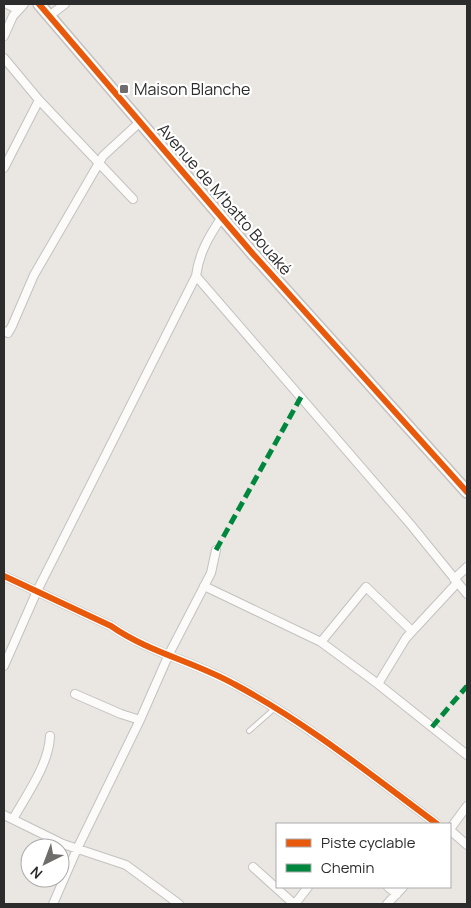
<svg xmlns="http://www.w3.org/2000/svg" width="471" height="908" font-family="Manrope,sans-serif">
	<style>
		.lines { fill: none; stroke-linecap: round; stroke-linejoin: round }
		.lane-casing { stroke: #c3c2c2; stroke-width: 6 }
		.street-casing { stroke: #c3c2c2; stroke-width: 10 }
		.secondary-casing { stroke: #c3c2c2; stroke-width: 14 }
		.lane { stroke: #fcfbfa; stroke-width: 4 }
		.street { stroke: #fcfbfa; stroke-width: 8 }
		.secondary { stroke: #fcfbfa; stroke-width: 11 }
		.quiet { stroke: #00873e; stroke-width: 5; stroke-dasharray: 10 5; stroke-linecap: butt }
		.cycleway-casing { stroke: #fff; stroke-width: 9 }
		.cycleway { stroke: #e8590c; stroke-width: 6 }
		.poi-dot { fill: #6e6d6b; stroke: #fff; stroke-width: 2 }
		.labels { text-anchor: middle; stroke-width: 4.5; stroke-linejoin: round; paint-order: stroke }
		.poi-label { font-size: 16px; fill: #2c2c2c; stroke: #fff; text-anchor: start }
		.street-label { font-size: 16px; fill: #2c2c2c; stroke: #fff }
	</style>
	<rect width="100%" height="100%" fill="#eae6e1"/>
	<g class="lines">
		<defs>
			<path id="lane" d="M249 731 275 708"/>
			<path id="street" d="M7 4 18 10
				M49 16 65 4
				M4 36 13 16 24 4
				M4 58 39 100 133 199
				M4 168 39 100
				M196 276 411 525 467 594
				M4 331 8 333 12 326 34 275 103 156 140 122
				M4 576 111 626C148 652 195 662 234 684 307 723 371 775 437 824
				M454 579 467 567
				M204 586 321 642 378 684 467 755
				M321 642 366 587 412 631
				M4 666 37 591 196 276C199 253 209 236 222 217
				M378 684 406 638 457 583
				M75 694 121 714 140 720
				M4 815 63 844 126 865 179 904
				M13 819C27 794 49 764 50 736
				M450 829 467 806
				M450 830 467 845
				M253 867 294 904
				M388 887 397 894
				M53 904 77 849 140 720 169 654 211 573 216 550
				M295 904 308 887
				M387 904 403 887"/>
			<path id="secondary" d="M39 4 253 254 467 492"/>
		</defs>
		<use href="#lane" class="lane-casing"/>
		<use href="#street" class="street-casing"/>
		<use href="#secondary" class="secondary-casing"/>
		<use href="#lane" class="lane"/>
		<use href="#street" class="street"/>
		<use href="#secondary" class="secondary"/>
		<path class="quiet" d="M216 550 301 397
			M432 727 467 686"/>
		<defs>
			<path id="cycleway" d="M39 4 253 254 467 492
				M4 576 111 626C148 652 195 662 234 684 307 723 371 775 437 824"/>
		</defs>
		<use href="#cycleway" class="cycleway-casing"/>
		<use href="#cycleway" class="cycleway"/>
	</g>
	<rect class="poi-dot" x="119" y="84" width="10" height="10" rx="2.5"/>
	<g class="labels">
		<g class="poi-label">
			<text x="134" y="95">Maison Blanche</text>
		</g>
		<g class="street-label">
			<text transform="translate(225 199) rotate(49)" y="6">Avenue de M'batto Bouaké</text>
		</g>
	</g>
	<rect width="471" height="908" fill="none" stroke="#2c2c2c" stroke-width="10"/>
	<rect x="276" y="823" width="175" height="65" fill="#ffffff" stroke="#ababab"/>
	<rect x="286" y="839" width="25" height="8" fill="#e8590c" stroke="#ababab"/>
	<text x="321" y="848" font-size="15" fill="#2c2c2c">Piste cyclable</text>
	<rect x="286" y="864" width="25" height="8" fill="#00873e" stroke="#ababab"/>
	<text x="321" y="873" font-size="15" fill="#2c2c2c">Chemin</text>
	<g transform="translate(45 863) rotate(222)"><circle r="24" fill="#ffffff" stroke="#ababab"/>
	<path d="M0-4L9 19L0 12L-9 19Z" fill="#6e6d6b"/>
	<text y="-8" font-size="14" font-weight="bold" text-anchor="middle" fill="#2c2c2c">N</text>
	</g>
</svg>
